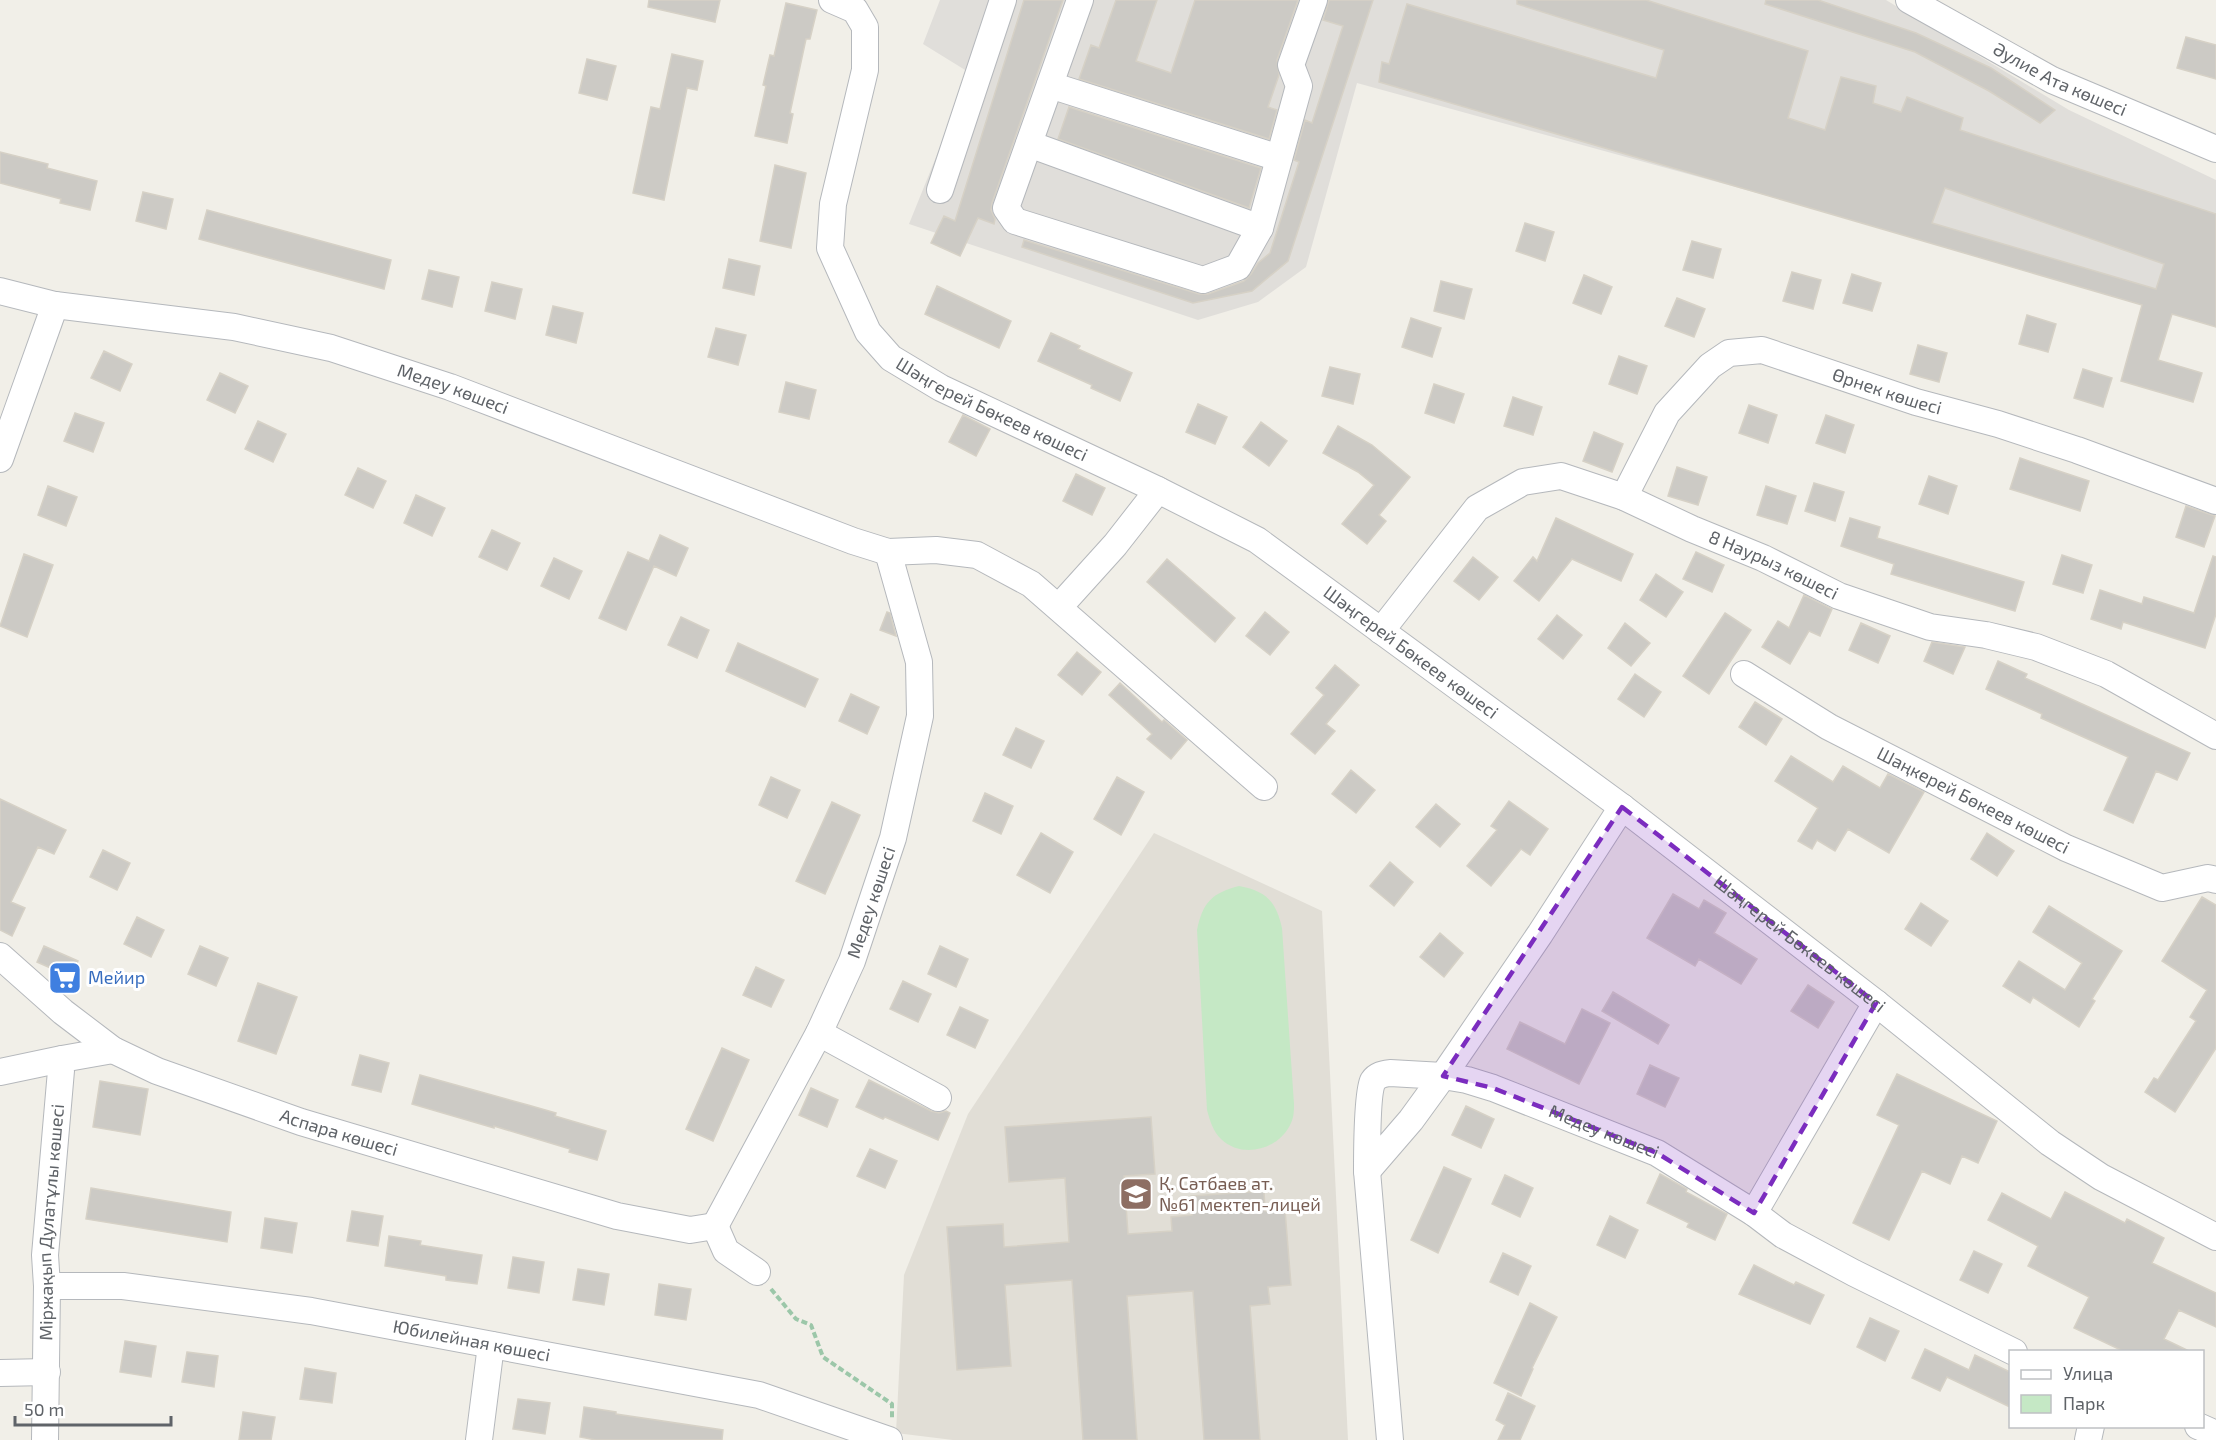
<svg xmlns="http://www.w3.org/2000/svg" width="2216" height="1440" font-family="'Exo 2',sans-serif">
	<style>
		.industrial { fill: #e0deda }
		.education { fill: #e1ded6 }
		.green { fill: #c5e8c5 }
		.building { fill: #cccac5; stroke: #d6d1c6; stroke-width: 1.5; fill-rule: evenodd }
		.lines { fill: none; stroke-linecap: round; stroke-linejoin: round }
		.minor-casing { stroke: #b5b8bc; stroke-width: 28 }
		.path { stroke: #9cc7a9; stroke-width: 4; stroke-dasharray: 6 3; stroke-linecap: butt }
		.minor { stroke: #fff; stroke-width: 26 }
		.marked { fill: #7b2cbf; fill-opacity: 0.2; stroke: #7b2cbf; stroke-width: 4.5; stroke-dasharray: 12 8; stroke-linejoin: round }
		.labels { text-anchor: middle; stroke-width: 6; stroke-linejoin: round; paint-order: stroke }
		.street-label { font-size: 18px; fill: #5f6368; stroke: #fff }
		.shop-label { font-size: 18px; fill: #366cbe; stroke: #fff; text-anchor: start }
		.education-label { font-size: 18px; fill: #785e54; stroke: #fff; text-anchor: start }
	</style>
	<rect width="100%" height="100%" fill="#f1efe8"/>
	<path class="industrial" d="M940 0H1886L2069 110 2216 180V319L1357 83 1306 267 1258 302 1198 320 909 224 970 73 923 44Z"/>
	<path class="education" d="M1154 833 1322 911 1348 1440H953L896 1433 904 1275 968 1114Z"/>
	<path class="green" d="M1239 886C1266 891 1276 901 1282 928L1294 1104C1294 1110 1294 1117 1291 1123 1280 1149 1243 1160 1221 1139 1213 1131 1210 1121 1207 1110L1197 930C1203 902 1212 893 1239 886Z"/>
	<path class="building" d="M649 0H720L715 22 648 7Z
		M1024 0H1063L992 203 991 210 995 219 994 224 978 218 960 256 931 243 944 216 955 221Z
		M1116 0H1157L1136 61 1171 73 1195 0H1298L1277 60 1279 75 1268 107 1277 110 1269 139 1079 79 1091 45 1099 48Z
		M1329 0H1373L1288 261 1252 291 1193 303 1022 247 1024 240 1199 294H1208L1244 281 1251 274 1258 263 1270 253 1299 162 1294 160 1305 120 1312 123 1343 26 1323 20Z
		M1517 0H1646L1808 51 1788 118 1825 130 1841 77 1876 86 1873 103 1901 112 1907 97 1963 118 1960 130 2216 214V327L2172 314 2158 360 2202 373 2193 402 2121 381 2142 305 1379 82 1382 62 1389 64 1407 4 1656 78 1664 50 1517 4ZM1945 188 2164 264 2156 289 1932 223Z
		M1766 0H1818L1916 33 1991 68 2055 110 2040 123 1989 91 1915 52 1765 4Z
		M786 3 817 10 810 39H806L790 113 793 114 787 143 755 136 766 86 763 85 770 55 774 56Z
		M2186 37 2216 45V79L2177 68Z
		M672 54 703 61 697 90 687 88 664 200 633 193 651 107 660 109Z
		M587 59 616 66 607 100 579 93Z
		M1069 107 1261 168 1249 208 1058 139Z
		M0 152 48 164 47 168 97 181 90 210 60 203 61 199 0 183Z
		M775 165 806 173 791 248 760 241Z
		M143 192 173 199 166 229 136 221Z
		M207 210 391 260 384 289 199 239Z
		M1525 223 1554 232 1545 261 1516 251Z
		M1692 241 1721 249 1713 278 1683 270Z
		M729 259 760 266 754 295 723 288Z
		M429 270 459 277 452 307 422 299Z
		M1792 272 1821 280 1813 309 1783 301Z
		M1852 274 1881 283 1872 311 1843 303Z
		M1584 275 1612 287 1601 314 1573 303Z
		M1441 281 1472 289 1464 319 1434 311Z
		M492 282 522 289 515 319 485 311Z
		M937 286 1011 321 999 348 925 314Z
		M1677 298 1705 309 1694 337 1665 326Z
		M553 306 583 313 576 343 546 335Z
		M2027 315 2056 324 2048 352 2019 344Z
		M1411 318 1441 328 1432 357 1402 347Z
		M716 328 746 335 738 365 708 357Z
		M1051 333 1080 346 1078 349 1132 373 1120 401 1091 388 1092 385 1038 361Z
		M1918 345 1947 353 1939 382 1910 374Z
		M104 351 132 364 120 391 91 378Z
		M1619 356 1647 366 1637 394 1609 384Z
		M1330 367 1360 374 1353 404 1322 396Z
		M2083 369 2112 378 2103 407 2074 398Z
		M220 373 248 386 235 413 207 400Z
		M786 382 816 390 809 419 779 412Z
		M1434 384 1464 394 1454 423 1425 413Z
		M1513 397 1542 407 1533 435 1504 426Z
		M1198 404 1227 417 1215 444 1186 432Z
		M1749 405 1777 415 1768 443 1739 433Z
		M75 413 104 423 93 452 64 441Z
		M963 415 990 429 976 456 949 442Z
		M1826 415 1854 425 1845 453 1816 443Z
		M258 421 286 434 273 462 245 449Z
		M1261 422 1287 441 1269 466 1243 447Z
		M1338 426 1372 445 1410 477 1379 515 1386 521 1367 544 1342 524 1374 485 1358 472 1323 453Z
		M1594 432 1623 444 1612 472 1583 461Z
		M2020 458 2089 481 2080 511 2010 489Z
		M1677 467 1707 477 1698 505 1668 496Z
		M358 468 386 481 373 508 345 495Z
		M1076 474 1105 488 1092 515 1063 501Z
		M1929 476 1957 486 1948 514 1919 504Z
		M1814 483 1844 492 1835 521 1805 511Z
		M48 486 77 497 66 526 38 515Z
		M1766 486 1796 496 1787 524 1757 515Z
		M416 495 445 508 432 536 404 523Z
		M2186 506 2215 516 2204 547 2176 537Z
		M1556 518 1633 554 1621 581 1572 559 1539 601 1514 581 1533 557 1537 561Z
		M1850 518 1880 527 1877 538 2024 582 2015 611 1891 574 1894 564 1841 546Z
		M492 530 520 543 507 570 479 557Z
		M660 535 688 548 676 576 654 566 626 630 599 618 628 552 649 561Z
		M1696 552 1724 565 1712 592 1683 579Z
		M24 554 53 565 27 637 0 626Z
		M2062 555 2092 565 2083 593 2053 584Z
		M2213 556 2216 557V614L2205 648 2123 622 2121 629 2091 619 2100 590 2142 604 2144 597 2194 613Z
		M1473 557 1498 577 1479 600 1454 581Z
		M554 558 582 571 569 599 541 586Z
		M1167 559 1235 618 1215 642 1147 582Z
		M1656 574 1683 592 1666 617 1640 600Z
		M1804 595 1832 609 1820 636 1809 631 1790 664 1762 647 1778 621 1789 628Z
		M887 612 890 613 896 636 880 630Z
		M1265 612 1289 632 1270 655 1246 636Z
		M1725 613 1751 630 1709 694 1683 676Z
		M1557 615 1582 635 1563 659 1538 639Z
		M681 617 709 630 697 658 668 645Z
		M1625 623 1650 643 1631 666 1608 648Z
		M1861 623 1890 636 1878 663 1849 650Z
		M1932 642 1965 647 1953 674 1924 661Z
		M738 643 818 679 805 707 726 671Z
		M1077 652 1101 672 1082 695 1058 675Z
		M1998 661 2027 674 2025 678 2190 753 2177 780 2156 771 2133 823 2104 810 2128 757 2041 718 2042 714 1986 689Z
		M1335 665 1359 685 1326 724 1335 731 1315 754 1291 734 1324 695 1316 688Z
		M1635 674 1661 692 1644 717 1618 699Z
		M1120 683 1162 722 1164 720 1187 740 1171 759 1147 739 1152 734 1109 695Z
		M851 694 879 707 867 734 839 721Z
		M1755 702 1782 719 1766 745 1739 727Z
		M1016 728 1044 741 1031 768 1003 755Z
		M1791 756 1833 782 1843 766 1880 788 1888 774 1924 792 1889 853 1848 829 1835 851 1817 840 1812 849 1798 841 1818 808 1775 781Z
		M1351 770 1375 790 1356 813 1332 794Z
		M771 777 800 790 787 818 759 805Z
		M1117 777 1144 792 1121 835 1094 819Z
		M985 793 1013 806 1001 834 973 821Z
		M0 799 66 830 54 854 38 847 11 902 25 908 12 936 0 930Z
		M1509 801 1548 829 1530 855 1521 849 1491 886 1467 866 1497 830 1491 826Z
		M832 802 860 815 825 894 796 881Z
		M1436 804 1460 824 1440 847 1416 827Z
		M1041 833 1073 852 1050 893 1017 875Z
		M1987 833 2014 851 1997 876 1971 859Z
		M103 850 130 863 117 890 90 877Z
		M1390 862 1413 882 1394 906 1370 886Z
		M1673 894 1699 909 1704 900 1726 913 1714 933 1757 959 1741 984 1699 959 1695 966 1647 938Z
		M2202 897 2216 905V1048L2175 1112 2145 1092 2154 1078 2158 1080 2196 1021 2190 1017 2207 990 2162 961Z
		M1921 903 1948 921 1931 946 1905 929Z
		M2049 906 2122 951 2092 999 2095 1001 2079 1027 2033 997 2030 1003 2003 986 2019 961 2065 990 2082 963 2033 932Z
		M137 917 164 930 151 957 124 944Z
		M1440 933 1463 953 1444 977 1420 957Z
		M44 946 78 961 71 977 37 962Z
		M200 946 228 958 216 986 188 974Z
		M940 946 968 959 956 987 928 974Z
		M756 967 784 980 771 1007 743 995Z
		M903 981 931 994 918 1022 890 1009Z
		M258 983 297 997 276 1054 238 1041Z
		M1808 985 1834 1002 1818 1028 1791 1011Z
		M1613 992 1669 1025 1658 1044 1602 1011Z
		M960 1007 988 1020 975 1048 947 1035Z
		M1582 1009 1610 1023 1579 1084 1507 1049 1520 1022 1565 1044Z
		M722 1048 749 1060 713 1141 686 1129Z
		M360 1055 389 1063 381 1092 352 1085Z
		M1650 1065 1679 1078 1665 1107 1637 1094Z
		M1897 1074 1997 1121 1978 1163 1962 1156 1950 1184 1922 1171 1889 1240 1853 1223 1899 1125 1877 1115Z
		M420 1075 528 1105 556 1113 555 1116 606 1131 597 1160 569 1152 570 1149 494 1126V1128L412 1104Z
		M869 1080 931 1111 939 1113 946 1111 950 1113 938 1140 885 1117 883 1119 856 1107Z
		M100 1081 148 1089 140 1135 93 1127Z
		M811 1088 838 1100 827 1127 799 1115Z
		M1466 1106 1494 1119 1481 1148 1452 1135Z
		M1151 1117 1155 1174 1124 1176 1128 1234 1172 1231 1171 1217 1192 1215 1191 1196 1264 1191 1265 1211 1285 1210 1291 1285 1268 1287 1270 1304 1250 1306 1260 1440H1204L1193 1291 1127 1296 1137 1440H1083L1072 1280 1005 1285 1011 1366 957 1370 947 1227 1003 1224 1004 1247 1069 1242 1065 1178 1009 1182 1005 1127Z
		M870 1149 897 1161 885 1188 857 1176Z
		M1444 1167 1471 1179 1438 1253 1411 1240Z
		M1660 1174 1687 1189 1686 1192 1727 1214 1715 1240 1687 1227 1689 1223 1647 1203Z
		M1505 1175 1533 1188 1520 1217 1492 1204Z
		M91 1188 231 1212 227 1242 86 1219Z
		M2065 1192 2125 1223 2127 1219 2164 1238 2152 1263 2216 1293V1327L2179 1310 2164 1339 2191 1352H2125L2074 1328 2089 1297 2028 1266 2038 1246 1988 1220 2002 1193 2051 1219Z
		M352 1211 383 1216 378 1246 347 1241Z
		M1610 1216 1638 1230 1625 1258 1597 1245Z
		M265 1218 297 1223 292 1253 261 1248Z
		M389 1236 421 1241 420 1245 482 1255 477 1284 446 1280V1276L385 1266Z
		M1974 1251 2002 1264 1988 1293 1960 1280Z
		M1503 1253 1531 1266 1518 1295 1490 1282Z
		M513 1257 544 1262 539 1293 508 1288Z
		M1754 1265 1794 1285 1796 1282 1824 1295 1810 1324 1739 1294Z
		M578 1269 609 1274 604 1305 573 1300Z
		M659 1284 691 1289 686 1320 655 1315Z
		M1530 1303 1557 1317 1532 1368 1533 1369 1521 1396 1494 1383Z
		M1870 1318 1899 1331 1885 1361 1857 1347Z
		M125 1341 156 1346 151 1377 120 1372Z
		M1925 1349 1969 1370 1975 1355 2010 1372V1407L1947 1377 1940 1391 1912 1378Z
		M187 1352 218 1356 214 1387 182 1382Z
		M305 1368 336 1373 332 1403 300 1399Z
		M1508 1393 1535 1406 1520 1440H1498L1505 1425 1496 1420Z
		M518 1399 550 1403 545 1434 513 1429Z
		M584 1407 616 1412V1414L723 1430 722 1440H596L580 1437Z
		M243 1412 275 1417 271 1440H239Z"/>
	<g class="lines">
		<defs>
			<g id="minor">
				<path id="s1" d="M832 0 855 10 865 27V70L833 204 830 248 868 332 891 358 941 388 1158 490 1257 540 1622 807 1876 1003 2050 1143 2101 1177 2216 1237"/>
				<path d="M1080 0 1006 208 1015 221 1203 280 1238 267 1260 228 1299 86 1291 65 1314 0"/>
				<path id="s2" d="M1909 0 2052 80 2216 149"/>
				<path d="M1050 85 1279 158"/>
				<path d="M1029 144 1260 228"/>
				<path d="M940 190 1003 0"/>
				<path id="s3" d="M0 291 55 305 234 327 331 348 450 387 853 541 888 552 936 550 977 555 1031 584 1264 787"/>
				<path d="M0 459 55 305"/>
				<path id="s4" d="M1624 497 1667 413 1710 366 1729 353 1762 350 1916 402 1998 424 2077 450 2216 501"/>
				<path d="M1059 607 1115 545 1158 490"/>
				<path id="s5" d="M1381 631 1477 508 1523 482 1561 476 1624 497 1692 529 1763 558 1839 596 1930 627 1986 635 2036 647 2106 674 2216 736"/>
				<path id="s6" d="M1744 674 1829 727 2066 848 2162 888 2208 878 2216 880"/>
				<path id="s7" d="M1622 807 1540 934 1443 1076 1467 1080 1493 1088 1657 1153 1754 1213 1783 1235 1854 1273 2014 1352"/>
				<path id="s8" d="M0 956 63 1012 113 1050 157 1071 301 1122 617 1216 690 1230 715 1226"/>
				<path d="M819 1033 938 1098"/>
				<path d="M0 1072 62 1059"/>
				<path d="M1390 1073 1443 1076 1411 1120 1367 1171C1367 1155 1367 1092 1373 1081 1377 1075 1383 1074 1390 1073Z"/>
				<path d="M1367 1171 1390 1440"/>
				<path d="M1754 1213 1876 1003"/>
				<path id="s9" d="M715 1226 819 1033 852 961 893 838 920 716 919 662 888 552"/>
				<path d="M715 1226 726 1251 757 1272"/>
				<path id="s10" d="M47 1286H123L311 1311 759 1395 889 1440"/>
				<path d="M0 1373 47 1372"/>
				<path d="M2198 1426 2216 1434"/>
				<path id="s11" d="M45 1440 47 1286 45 1255 62 1059 113 1050"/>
				<path d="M479 1440 491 1345"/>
				<path d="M2088 1440 2091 1426"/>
			</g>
		</defs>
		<use href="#minor" class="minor-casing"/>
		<path class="path" d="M771 1289 796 1319 811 1325 823 1357 892 1404V1418"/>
		<use href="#minor" class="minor"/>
	</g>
	<path class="marked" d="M1622 807 1876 1003 1754 1213 1657 1153 1493 1088 1443 1076Z"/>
	<defs>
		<symbol id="supermarket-square" viewBox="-11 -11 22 22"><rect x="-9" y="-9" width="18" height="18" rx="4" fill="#3f7fe0" stroke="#fff"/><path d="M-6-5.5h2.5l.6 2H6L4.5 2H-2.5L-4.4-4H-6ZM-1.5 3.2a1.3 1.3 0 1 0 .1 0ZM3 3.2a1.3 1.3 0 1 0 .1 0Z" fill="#fff"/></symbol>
		<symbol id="school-square" viewBox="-11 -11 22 22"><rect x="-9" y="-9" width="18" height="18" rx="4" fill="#8d6e63" stroke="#fff"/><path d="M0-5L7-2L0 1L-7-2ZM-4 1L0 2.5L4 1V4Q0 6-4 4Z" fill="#fff"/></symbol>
	</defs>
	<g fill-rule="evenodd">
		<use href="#supermarket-square" x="46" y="959" width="38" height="38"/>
		<use href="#school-square" x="1117" y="1175" width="38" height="38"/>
	</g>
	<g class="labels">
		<g class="street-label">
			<text dy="6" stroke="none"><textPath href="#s2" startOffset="171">Әулие Ата көшесі</textPath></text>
			<text dy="6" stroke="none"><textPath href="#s3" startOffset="465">Медеу көшесі</textPath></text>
			<text dy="6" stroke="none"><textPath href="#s4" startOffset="346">Өрнек көшесі</textPath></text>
			<text dy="6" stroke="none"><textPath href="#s1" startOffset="510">Шәңгерей Бөкеев көшесі</textPath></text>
			<text dy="6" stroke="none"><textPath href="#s5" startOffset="478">8 Наурыз көшесі</textPath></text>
			<text dy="6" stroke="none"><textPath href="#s1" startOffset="996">Шәңгерей Бөкеев көшесі</textPath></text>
			<text dy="6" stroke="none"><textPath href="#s6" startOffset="262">Шаңкерей Бөкеев көшесі</textPath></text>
			<text dy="6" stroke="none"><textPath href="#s9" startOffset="360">Медеу көшесі</textPath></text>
			<text dy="6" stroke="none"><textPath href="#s1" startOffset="1482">Шәңгерей Бөкеев көшесі</textPath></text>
			<text dy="6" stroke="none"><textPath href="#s7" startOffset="494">Медеу көшесі</textPath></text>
			<text dy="6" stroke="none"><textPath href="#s8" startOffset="388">Аспара көшесі</textPath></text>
			<text dy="6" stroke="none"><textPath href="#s11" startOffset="218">Міржақып Дулатұлы көшесі</textPath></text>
			<text dy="6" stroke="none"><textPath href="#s10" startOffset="429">Юбилейная көшесі</textPath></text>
		</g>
		<g class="shop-label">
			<text x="88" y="984">Мейир</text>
		</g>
		<g class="education-label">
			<text x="1159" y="1190">Қ. Сәтбаев ат.<tspan x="1159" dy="21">№61 мектеп-лицей</tspan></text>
		</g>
	</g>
	<rect x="2009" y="1350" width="195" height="78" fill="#ffffff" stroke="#bfc1c3" stroke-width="1.5"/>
	<rect x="2021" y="1370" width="30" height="9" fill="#ffffff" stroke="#bfc1c3" stroke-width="1.5"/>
	<text x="2063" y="1380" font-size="18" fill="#5f6368">Улица</text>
	<rect x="2021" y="1395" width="30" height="18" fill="#c5e8c5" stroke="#bfc1c3" stroke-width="1.5"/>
	<text x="2063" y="1410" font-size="18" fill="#5f6368">Парк</text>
	<path d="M15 1416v9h156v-9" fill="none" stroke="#5f6368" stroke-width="3"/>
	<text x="24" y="1416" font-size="18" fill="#5f6368" stroke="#ffffff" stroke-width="4.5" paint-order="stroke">50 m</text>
</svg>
